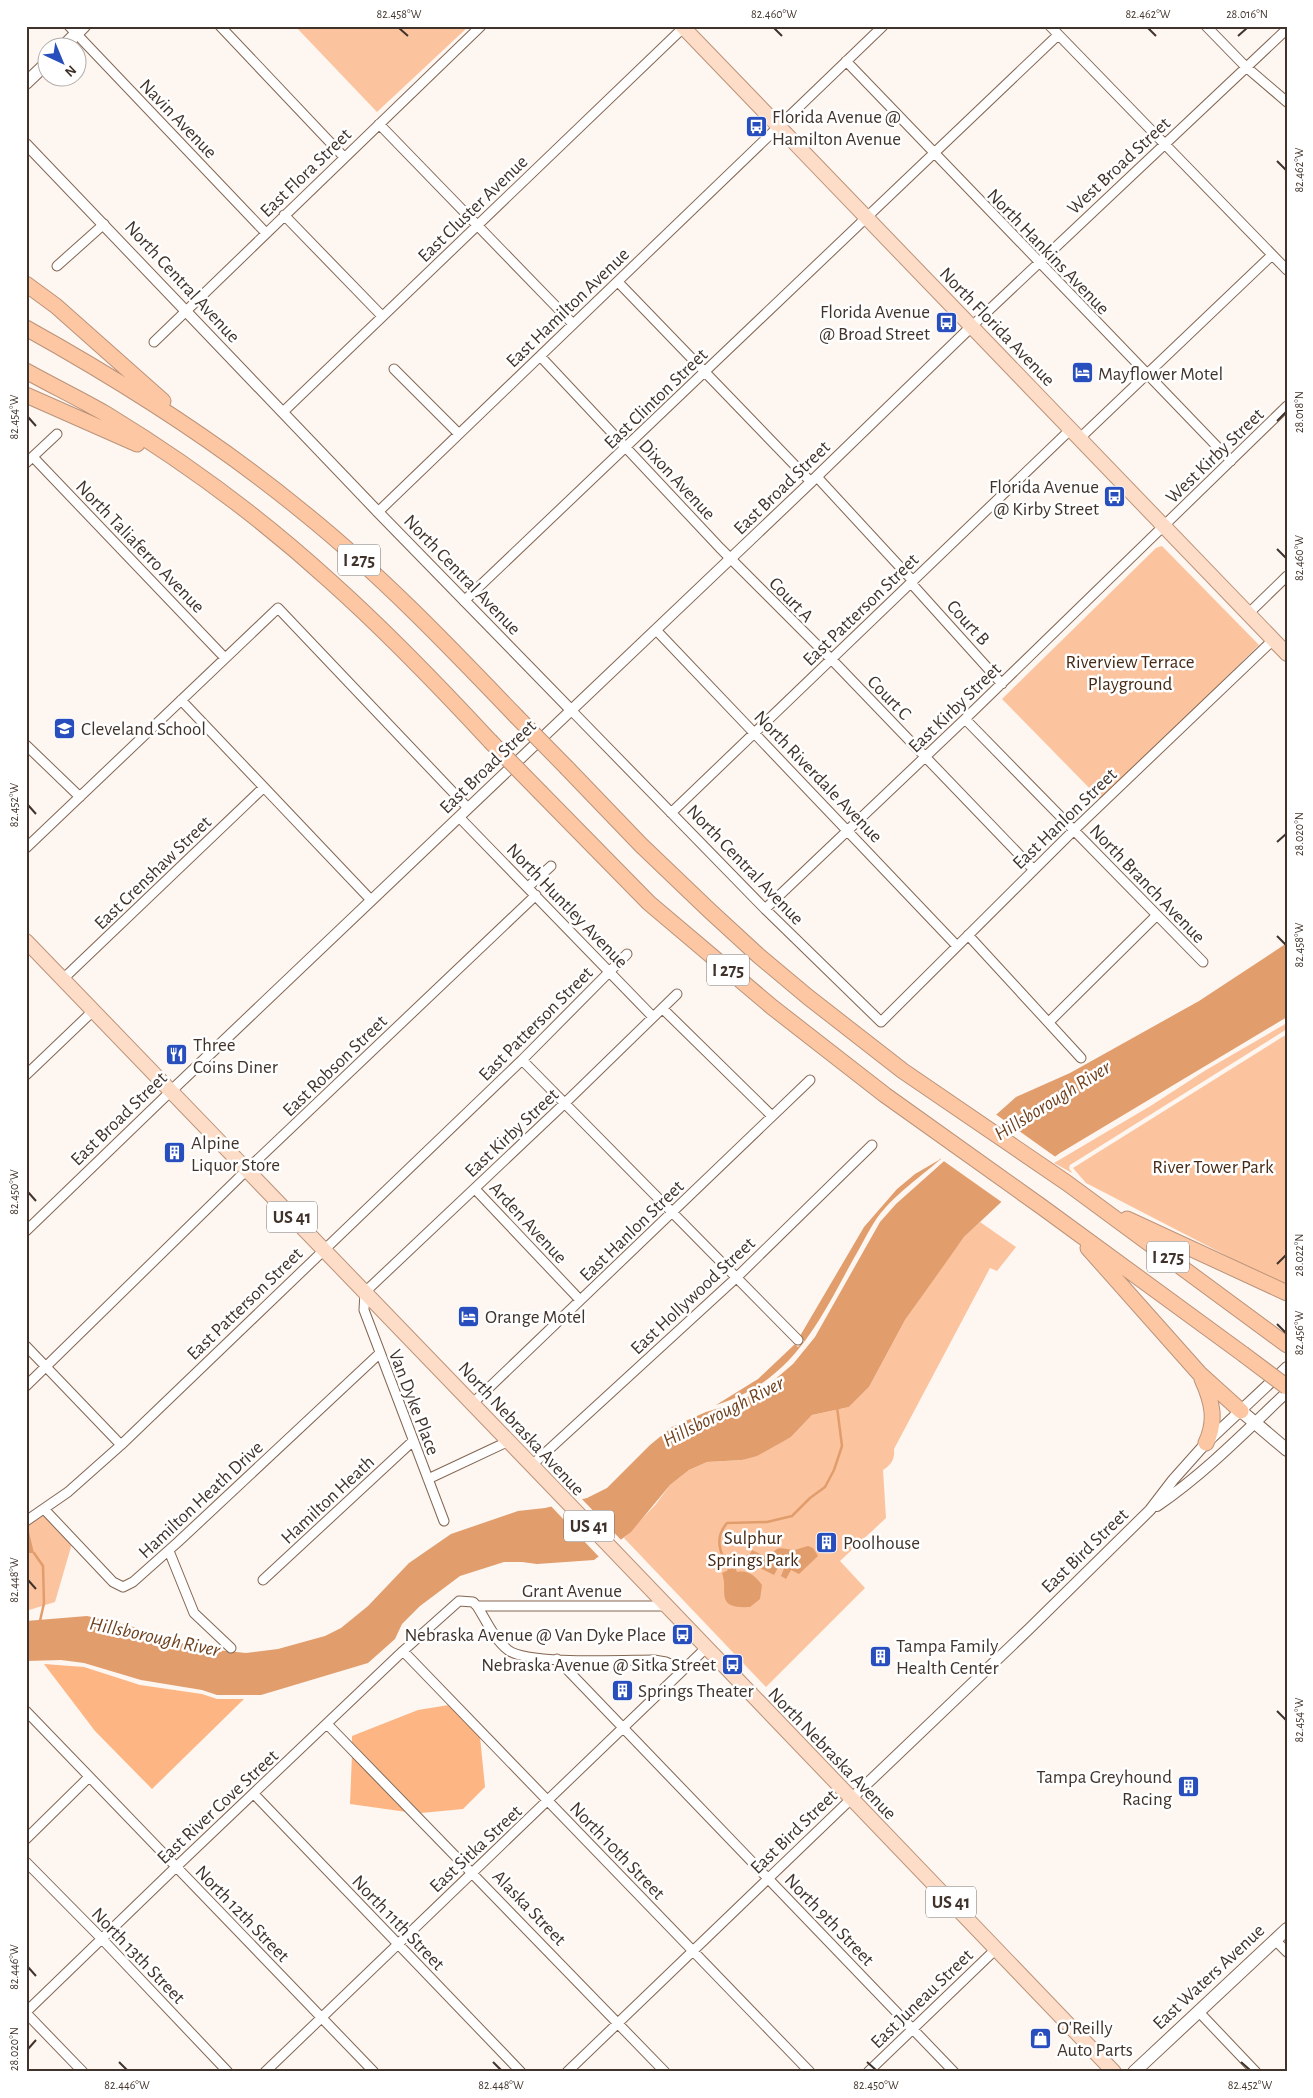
<svg xmlns="http://www.w3.org/2000/svg" width="1313" height="2098" font-family="'Alegreya Sans',sans-serif">
	<style>
		.green { fill: #fbc49f }
		.forest { fill: #fcb583 }
		.water { fill: #e29d6c }
		.pier { fill: #fdf6f1 }
		.lines { fill: none; stroke-linecap: round; stroke-linejoin: round }
		.stream { stroke: #e29d6c; stroke-width: 2.5 }
		.minor-casing { stroke: #836652; stroke-width: 11 }
		.tertiary-casing { stroke: #836652; stroke-width: 12 }
		.secondary-casing { stroke: #836652; stroke-width: 14 }
		.primary-casing { stroke: #bb9379; stroke-width: 16 }
		.motorway-casing { stroke: #bb9379; stroke-width: 17 }
		.minor { stroke: #fff; stroke-width: 9 }
		.tertiary { stroke: #fff; stroke-width: 10 }
		.secondary { stroke: #fff; stroke-width: 12 }
		.primary { stroke: #feddc8; stroke-width: 14 }
		.motorway { stroke: #fdc7a3; stroke-width: 15 }
		.motorway-bridge-casing { stroke: #bb9379; stroke-width: 17; stroke-linecap: butt }
		.motorway-bridge { stroke: #fdc7a3; stroke-width: 15 }
		.ticks { fill: none; stroke: #40332b; stroke-width: 2 }
		.labels { text-anchor: middle; stroke-width: 5; stroke-linejoin: round; paint-order: stroke }
		.shield { fill: #fff; stroke: #79706b; stroke-width: 1 }
		.shield-label { font-size: 18px; font-weight: bold; fill: #40332b }
		.poi-label { font-size: 19px; fill: #40332b; stroke: #fff; text-anchor: start }
		.street-label { font-size: 19px; fill: #40332b; stroke: #fff }
		.park-label { font-size: 19px; fill: #462914; stroke: #fff }
		.water-label { font-size: 20px; font-style: italic; fill: #70411e; stroke: #fff }
		.neatline { fill: none; stroke: #40332b; stroke-width: 2 }
		.ticks-label { font-size: 12px; text-anchor: middle; fill: #40332b }
	</style>
	<rect width="100%" height="100%" fill="#fdf6f1"/>
	<path class="green" d="M295 26H469L377 112Z
		M1162 546 1259 645 1101 800 1002 699 1156 548Z
		M1287 1023V1029L1070 1165 1069 1168 1072 1173 1054 1163 1152 1105 1206 1070Z
		M1287 1034V1287L1086 1183 1073 1168Z
		M980 1222 1016 1247 997 1271 990 1268 894 1449C895 1459 891 1465 883 1470L886 1518 840 1561 865 1588 766 1687 624 1538 656 1504 670 1485 689 1470 707 1462 742 1460 791 1437 812 1415 849 1407 869 1387 905 1320 940 1269 964 1237Z
		M44 1509 73 1540 55 1602 26 1611V1521Z"/>
	<path class="forest" d="M44 1664 84 1667 140 1685 202 1694 217 1699H244L152 1789 95 1731Z
		M449 1705 480 1737 485 1787 463 1809 421 1813 352 1742V1736L418 1710Z
		M352 1755 407 1812 350 1804Z"/>
	<path class="water" d="M1287 943V1017L1060 1153 1030 1175 964 1237 905 1320 869 1387 849 1407 812 1415 791 1437 757 1456 742 1460 707 1462 689 1470 670 1485 631 1532 594 1560 537 1564 522 1562H504L460 1576 420 1606 402 1624 395 1639 368 1663 261 1695H217L202 1690 141 1680 84 1663 61 1660 26 1661V1621L87 1616 130 1626 197 1648 246 1653 278 1649 325 1636 341 1628 368 1606 409 1563 451 1534 518 1511 545 1508 587 1498 607 1488 650 1445 672 1427 706 1412 736 1403 766 1387 793 1364 815 1337 880 1222 896 1204 1016 1097 1070 1073 1199 1001Z
		M949 1146 952 1149C928 1172 897 1191 877 1218 868 1231 862 1245 854 1258 818 1323 793 1381 716 1405L758 1379 795 1344 798 1347 804 1341 800 1336 864 1227 897 1189 915 1174 939 1160Z
		M29 1532 34 1553H26V1535Z
		M808 1546 813 1548 818 1556 799 1574 791 1570 786 1579 781 1576 785 1566 780 1564 774 1575 746 1561 752 1550 769 1558C778 1543 782 1550 795 1550 799 1549 803 1547 808 1546Z
		M735 1567 737 1572C749 1570 755 1576 762 1585L760 1599 750 1607C713 1609 729 1591 722 1573Z"/>
	<path class="pier" d="M994 1113 1057 1158 1032 1177 1003 1203 938 1157 947 1145 955 1149Z
		M580 1497 623 1542 600 1558 549 1504Z"/>
	<g class="lines">
		<path class="stream" d="M34 1553 43 1566 44 1603 40 1621
			M729 1570C721 1554 713 1539 727 1523L767 1522 792 1516 810 1498 825 1487 834 1470 842 1446 837 1407"/>
		<defs>
			<path id="minor" d="M69 26 266 233
				M220 26 344 157
				M1050 26 1287 270
				M1206 26 1245 66 1287 102
				M846 61 1231 461
				M379 124 573 324
				M284 215 382 316
				M57 266 104 224
				M618 282 811 482
				M972 326 1287 29
				M154 342 481 26
				M540 356 720 548 837 665 1034 870
				M394 369 459 434
				M283 412 683 28
				M1080 438 1272 255
				M33 457 225 658
				M26 463 57 434
				M817 477 913 581
				M378 512 883 26
				M911 583 1002 684
				M464 601 1058 35
				M1248 614 1287 576
				M656 630 957 946
				M181 700 371 900
				M571 710 765 909 881 1022 1074 830 1273 640
				M965 719 1203 962
				M26 745 80 797
				M671 813 1071 429
				M459 817 653 1017
				M26 848 278 608 468 808
				M528 887 551 866
				M765 909 965 719 1287 406
				M968 935 1081 1058
				M63 979 263 788
				M663 1009 772 1116
				M1049 1022 1157 915
				M522 1060 798 1340
				M26 1075 93 1011
				M475 1189 580 1300
				M26 1231 171 1091
				M26 1346 121 1445
				M26 1386 254 1163 536 895
				M473 1403 810 1080
				M532 1465 736 1278 872 1145
				M428 1479 509 1441
				M44 1509 113 1582 123 1587 133 1582 178 1542 379 1354
				M26 1521 68 1492 121 1445 522 1060 627 954
				M444 1521 364 1310 365 1292 565 1103 677 994
				M169 1551 194 1613 231 1648
				M263 1580 413 1441
				M477 1606H666
				M403 1651 810 2072
				M557 1659 954 2072
				M26 1711 374 2072
				M327 1724 665 2072
				M254 1794 521 2072
				M26 1839 89 1777
				M26 1862 102 1939 228 2072
				M1275 1940 1287 1952
				M1198 2011 1256 2072
				M26 2012 176 1867 403 1651 459 1601 473 1602 477 1606C486 1620 494 1639 508 1650 527 1665 625 1660 654 1660L666 1662 683 1670
				M26 2013 83 2072
				M265 2072 706 1648
				M567 2072 851 1799
				M868 2072 996 1949"/>
			<path id="tertiary" d="M26 144 378 512 571 710
				M171 1091 811 482 972 326
				M1157 1506C1205 1473 1245 1432 1287 1392
				M851 1799 1029 1629 1150 1510 1173 1480 1206 1443 1287 1367"/>
			<path id="secondary" d="M62 48 84 26
				M26 83 48 62
				M1241 1411 1287 1450
				M1134 2072 1287 1929"/>
			<path id="primary" d="M682 26 1287 654
				M26 941C389 1318 753 1693 1114 2072"/>
			<path id="motorway" d="M26 284 56 306 163 401
				M26 328C123 382 217 441 303 512 380 574 448 645 516 716
				M26 371C53 386 80 399 106 414 185 462 262 519 330 581 386 631 439 686 490 741
				M26 395 137 444
				M567 768 641 845 710 911 759 956 808 997 903 1071 1067 1183 1287 1345
				M541 793 649 903 772 1007 885 1095 1042 1207 1243 1354
				M1127 1219 1287 1293
				M1088 1248 1199 1373 1241 1411
				M1202 1379C1212 1401 1217 1420 1206 1443"/>
		</defs>
		<use href="#minor" class="minor-casing"/>
		<use href="#tertiary" class="tertiary-casing"/>
		<use href="#secondary" class="secondary-casing"/>
		<use href="#primary" class="primary-casing"/>
		<use href="#motorway" class="motorway-casing"/>
		<use href="#minor" class="minor"/>
		<use href="#tertiary" class="tertiary"/>
		<use href="#secondary" class="secondary"/>
		<use href="#primary" class="primary"/>
		<use href="#motorway" class="motorway"/>
		<defs>
			<path id="motorway-bridge" d="M516 716 567 768
				M490 741 541 793
				M1243 1354 1287 1387"/>
		</defs>
		<use href="#motorway-bridge" class="motorway-bridge-casing"/>
		<use href="#motorway-bridge" class="motorway-bridge"/>
	</g>
	<path class="ticks" d="M399 28 408 36M774 28 782 36M1148 28 1156 36M1238 36 1247 28M1277 161 1286 170M28 417 36 426M1277 421 1286 412M1277 549 1286 558M28 805 36 814M1277 842 1286 834M1277 936 1286 945M28 1192 36 1201M1277 1264 1286 1255M1277 1324 1286 1333M28 1580 36 1589M1277 1711 1286 1720M28 1967 36 1976M28 2049 36 2040M119 2062 127 2070M493 2062 501 2070M867 2062 876 2070M1241 2062 1250 2070"/>
	<defs>
		<symbol id="bus-square" viewBox="-11 -11 22 22"><rect x="-9" y="-9" width="18" height="18" rx="4" fill="#284ebd" stroke="#fff"/><path d="M-5-6H5V4H4V6H2V4H-2V6H-4V4H-5ZM-3.5-4V0h7V-4ZM-3.5 1.2v1.5H-2V1.2ZM2 1.2v1.5H3.5V1.2Z" fill="#fff"/></symbol>
		<symbol id="hotel-square" viewBox="-11 -11 22 22"><rect x="-9" y="-9" width="18" height="18" rx="4" fill="#284ebd" stroke="#fff"/><path d="M-6-4.5h1.5V1H6V5H4.5V3h-9V5H-6ZM-4 0a1.8 1.8 0 1 1 3.6 0ZM.5 0V-2.5h3Q6-2.5 6 0Z" fill="#fff"/></symbol>
		<symbol id="school-square" viewBox="-11 -11 22 22"><rect x="-9" y="-9" width="18" height="18" rx="4" fill="#284ebd" stroke="#fff"/><path d="M0-5L7-2L0 1L-7-2ZM-4 1L0 2.5L4 1V4Q0 6-4 4Z" fill="#fff"/></symbol>
		<symbol id="restaurant-square" viewBox="-11 -11 22 22"><rect x="-9" y="-9" width="18" height="18" rx="4" fill="#284ebd" stroke="#fff"/><path d="M-5-6h1v4h1v-4h1v4h1v-4h1v5L-1.5 .5V6h-2V.5L-5-1ZM5-6V6H3V1.5H1.5Q1.5-4 5-6Z" fill="#fff"/></symbol>
		<symbol id="building-square" viewBox="-11 -11 22 22"><rect x="-9" y="-9" width="18" height="18" rx="4" fill="#284ebd" stroke="#fff"/><path d="M-4-6H4V6H1V3H-1V6H-4ZM-2.5-4.3h1.7v1.8h-1.7ZM.8-4.3h1.7v1.8H.8ZM-2.5-1h1.7V.8h-1.7ZM.8-1h1.7V.8H.8Z" fill="#fff"/></symbol>
		<symbol id="shop-square" viewBox="-11 -11 22 22"><rect x="-9" y="-9" width="18" height="18" rx="4" fill="#284ebd" stroke="#fff"/><path d="M-5-2.5h2.3a2.7 3.5 0 0 1 5.4 0H5L5.5 6h-11ZM-1.5-2.5h3a1.5 2.3 0 0 0-3 0Z" fill="#fff"/></symbol>
	</defs>
	<g fill-rule="evenodd">
		<use href="#bus-square" x="744" y="114" width="25" height="25"/>
		<use href="#bus-square" x="934" y="310" width="25" height="25"/>
		<use href="#hotel-square" x="1070" y="360" width="25" height="25"/>
		<use href="#bus-square" x="1102" y="484" width="25" height="25"/>
		<use href="#school-square" x="52" y="716" width="25" height="25"/>
		<use href="#restaurant-square" x="164" y="1042" width="25" height="25"/>
		<use href="#building-square" x="162" y="1140" width="25" height="25"/>
		<use href="#hotel-square" x="456" y="1304" width="25" height="25"/>
		<use href="#building-square" x="814" y="1530" width="25" height="25"/>
		<use href="#bus-square" x="670" y="1622" width="25" height="25"/>
		<use href="#building-square" x="868" y="1644" width="25" height="25"/>
		<use href="#bus-square" x="720" y="1652" width="25" height="25"/>
		<use href="#building-square" x="610" y="1678" width="25" height="25"/>
		<use href="#building-square" x="1176" y="1774" width="25" height="25"/>
		<use href="#shop-square" x="1028" y="2026" width="25" height="25"/>
	</g>
	<g class="labels">
		<g class="shield">
			<rect x="338" y="544.5" width="42" height="31" rx="4"/>
			<rect x="707" y="954.5" width="42" height="31" rx="4"/>
			<rect x="267" y="1201.5" width="50" height="31" rx="4"/>
			<rect x="1147" y="1241.5" width="42" height="31" rx="4"/>
			<rect x="564" y="1510.5" width="50" height="31" rx="4"/>
			<rect x="926" y="1886.5" width="50" height="31" rx="4"/>
		</g>
		<g class="shield-label">
			<text x="359" y="566">I 275</text>
			<text x="728" y="976">I 275</text>
			<text x="292" y="1223">US 41</text>
			<text x="1168" y="1263">I 275</text>
			<text x="589" y="1532">US 41</text>
			<text x="951" y="1908">US 41</text>
		</g>
		<g class="poi-label">
			<text x="772" y="123">Florida Avenue @<tspan x="772" dy="22">Hamilton Avenue</tspan></text>
			<text x="930" y="318" text-anchor="end">Florida Avenue<tspan x="930" dy="22">@ Broad Street</tspan></text>
			<text x="1098" y="380">Mayflower Motel</text>
			<text x="1099" y="493" text-anchor="end">Florida Avenue<tspan x="1099" dy="22">@ Kirby Street</tspan></text>
			<text x="81" y="735">Cleveland School</text>
			<text x="193" y="1051">Three<tspan x="193" dy="22">Coins Diner</tspan></text>
			<text x="191" y="1149">Alpine<tspan x="191" dy="22">Liquor Store</tspan></text>
			<text x="485" y="1323">Orange Motel</text>
			<text x="843" y="1549">Poolhouse</text>
			<text x="666" y="1641" text-anchor="end">Nebraska Avenue @ Van Dyke Place</text>
			<text x="896" y="1652">Tampa Family<tspan x="896" dy="22">Health Center</tspan></text>
			<text x="716" y="1671" text-anchor="end">Nebraska Avenue @ Sitka Street</text>
			<text x="638" y="1697">Springs Theater</text>
			<text x="1172" y="1783" text-anchor="end">Tampa Greyhound<tspan x="1172" dy="22">Racing</tspan></text>
			<text x="1057" y="2034">O'Reilly<tspan x="1057" dy="22">Auto Parts</tspan></text>
		</g>
		<g class="street-label">
			<text transform="translate(179 118) rotate(46)" y="7">Navin Avenue</text>
			<text transform="translate(1118 165) rotate(-43)" y="7">West Broad Street</text>
			<text transform="translate(305 172) rotate(-44)" y="7">East Flora Street</text>
			<text transform="translate(472 208) rotate(-44)" y="7">East Cluster Avenue</text>
			<text transform="translate(1049 251) rotate(46)" y="7">North Hankins Avenue</text>
			<text transform="translate(183 281) rotate(47)" y="7">North Central Avenue</text>
			<text transform="translate(567 307) rotate(-44)" y="7">East Hamilton Avenue</text>
			<text transform="translate(998 326) rotate(46)" y="7">North Florida Avenue</text>
			<text transform="translate(655 398) rotate(-44)" y="7">East Clinton Street</text>
			<text transform="translate(1214 455) rotate(-44)" y="7">West Kirby Street</text>
			<text transform="translate(678 479) rotate(47)" y="7">Dixon Avenue</text>
			<text transform="translate(781 487) rotate(-44)" y="7">East Broad Street</text>
			<text transform="translate(141 546) rotate(46)" y="7">North Taliaferro Avenue</text>
			<text transform="translate(463 574) rotate(46)" y="7">North Central Avenue</text>
			<text transform="translate(792 599) rotate(46)" y="7">Court A</text>
			<text transform="translate(860 609) rotate(-44)" y="7">East Patterson Street</text>
			<text transform="translate(969 622) rotate(48)" y="7">Court B</text>
			<text transform="translate(890 697) rotate(46)" y="7">Court C</text>
			<text transform="translate(954 707) rotate(-44)" y="7">East Kirby Street</text>
			<text transform="translate(487 766) rotate(-44)" y="7">East Broad Street</text>
			<text transform="translate(819 776) rotate(46)" y="7">North Riverdale Avenue</text>
			<text transform="translate(1064 818) rotate(-44)" y="7">East Hanlon Street</text>
			<text transform="translate(746 864) rotate(46)" y="7">North Central Avenue</text>
			<text transform="translate(152 872) rotate(-44)" y="7">East Crenshaw Street</text>
			<text transform="translate(1148 883) rotate(46)" y="7">North Branch Avenue</text>
			<text transform="translate(568 905) rotate(46)" y="7">North Huntley Avenue</text>
			<text transform="translate(535 1023) rotate(-45)" y="7">East Patterson Street</text>
			<text transform="translate(334 1065) rotate(-44)" y="7">East Robson Street</text>
			<text transform="translate(118 1118) rotate(-44)" y="7">East Broad Street</text>
			<text transform="translate(511 1132) rotate(-43)" y="7">East Kirby Street</text>
			<text transform="translate(529 1222) rotate(47)" y="7">Arden Avenue</text>
			<text transform="translate(631 1230) rotate(-44)" y="7">East Hanlon Street</text>
			<text transform="translate(692 1295) rotate(-43)" y="7">East Hollywood Street</text>
			<text transform="translate(244 1303) rotate(-44)" y="7">East Patterson Street</text>
			<text transform="translate(415 1402) rotate(69)" y="7">Van Dyke Place</text>
			<text transform="translate(522 1428) rotate(47)" y="7">North Nebraska Avenue</text>
			<text transform="translate(200 1499) rotate(-43)" y="7">Hamilton Heath Drive</text>
			<text transform="translate(327 1499) rotate(-43)" y="7">Hamilton Heath</text>
			<text transform="translate(1084 1550) rotate(-44)" y="7">East Bird Street</text>
			<text x="572" y="1597">Grant Avenue</text>
			<text transform="translate(833 1753) rotate(46)" y="7">North Nebraska Avenue</text>
			<text transform="translate(217 1806) rotate(-43)" y="7">East River Cove Street</text>
			<text transform="translate(793 1831) rotate(-44)" y="7">East Bird Street</text>
			<text transform="translate(475 1848) rotate(-43)" y="7">East Sitka Street</text>
			<text transform="translate(618 1850) rotate(46)" y="7">North 10th Street</text>
			<text transform="translate(530 1907) rotate(46)" y="7">Alaska Street</text>
			<text transform="translate(243 1913) rotate(46)" y="7">North 12th Street</text>
			<text transform="translate(830 1919) rotate(46)" y="7">North 9th Street</text>
			<text transform="translate(399 1922) rotate(46)" y="7">North 11th Street</text>
			<text transform="translate(139 1955) rotate(46)" y="7">North 13th Street</text>
			<text transform="translate(1208 1976) rotate(-43)" y="7">East Waters Avenue</text>
			<text transform="translate(921 1998) rotate(-44)" y="7">East Juneau Street</text>
		</g>
		<g class="park-label">
			<text x="1130" y="668">Riverview Terrace<tspan x="1130" dy="22">Playground</tspan></text>
			<text x="1213" y="1173">River Tower Park</text>
			<text x="753" y="1544">Sulphur<tspan x="753" dy="22">Springs Park</tspan></text>
		</g>
		<g class="water-label">
			<text transform="translate(1052 1100) rotate(-32)" y="7">Hillsborough River</text>
			<text transform="translate(723 1411) rotate(-27)" y="7">Hillsborough River</text>
			<text transform="translate(155 1636) rotate(12)" y="7">Hillsborough River</text>
		</g>
	</g>
	<rect width="1313" height="2098" fill="none" stroke="#ffffff" stroke-width="55"/>
	<g transform="translate(62 62) rotate(136)"><circle r="24" fill="#ffffff" stroke="#b3adaa"/>
	<path d="M0-4L9 19L0 12L-9 19Z" fill="#284ebd"/>
	<text y="-8" font-size="14" font-weight="bold" text-anchor="middle" fill="#40332b">N</text>
	</g>
	<rect x="28" y="28" width="1258" height="2042" class="neatline"/>
	<g class="ticks-label">
		<text x="399" y="18">82.458°W</text>
		<text x="774" y="18">82.460°W</text>
		<text x="1148" y="18">82.462°W</text>
		<text x="1247" y="18">28.016°N</text>
		<text transform="translate(1299 170) rotate(-90)" y="4">82.462°W</text>
		<text transform="translate(1299 412) rotate(-90)" y="4">28.018°N</text>
		<text transform="translate(14 417) rotate(-90)" y="4">82.454°W</text>
		<text transform="translate(1299 558) rotate(-90)" y="4">82.460°W</text>
		<text transform="translate(14 805) rotate(-90)" y="4">82.452°W</text>
		<text transform="translate(1299 834) rotate(-90)" y="4">28.020°N</text>
		<text transform="translate(1299 945) rotate(-90)" y="4">82.458°W</text>
		<text transform="translate(14 1192) rotate(-90)" y="4">82.450°W</text>
		<text transform="translate(1299 1255) rotate(-90)" y="4">28.022°N</text>
		<text transform="translate(1299 1333) rotate(-90)" y="4">82.456°W</text>
		<text transform="translate(14 1580) rotate(-90)" y="4">82.448°W</text>
		<text transform="translate(1299 1720) rotate(-90)" y="4">82.454°W</text>
		<text transform="translate(14 1967) rotate(-90)" y="4">82.446°W</text>
		<text transform="translate(14 2049) rotate(-90)" y="4">28.020°N</text>
		<text x="127" y="2089">82.446°W</text>
		<text x="501" y="2089">82.448°W</text>
		<text x="876" y="2089">82.450°W</text>
		<text x="1250" y="2089">82.452°W</text>
	</g>
</svg>
